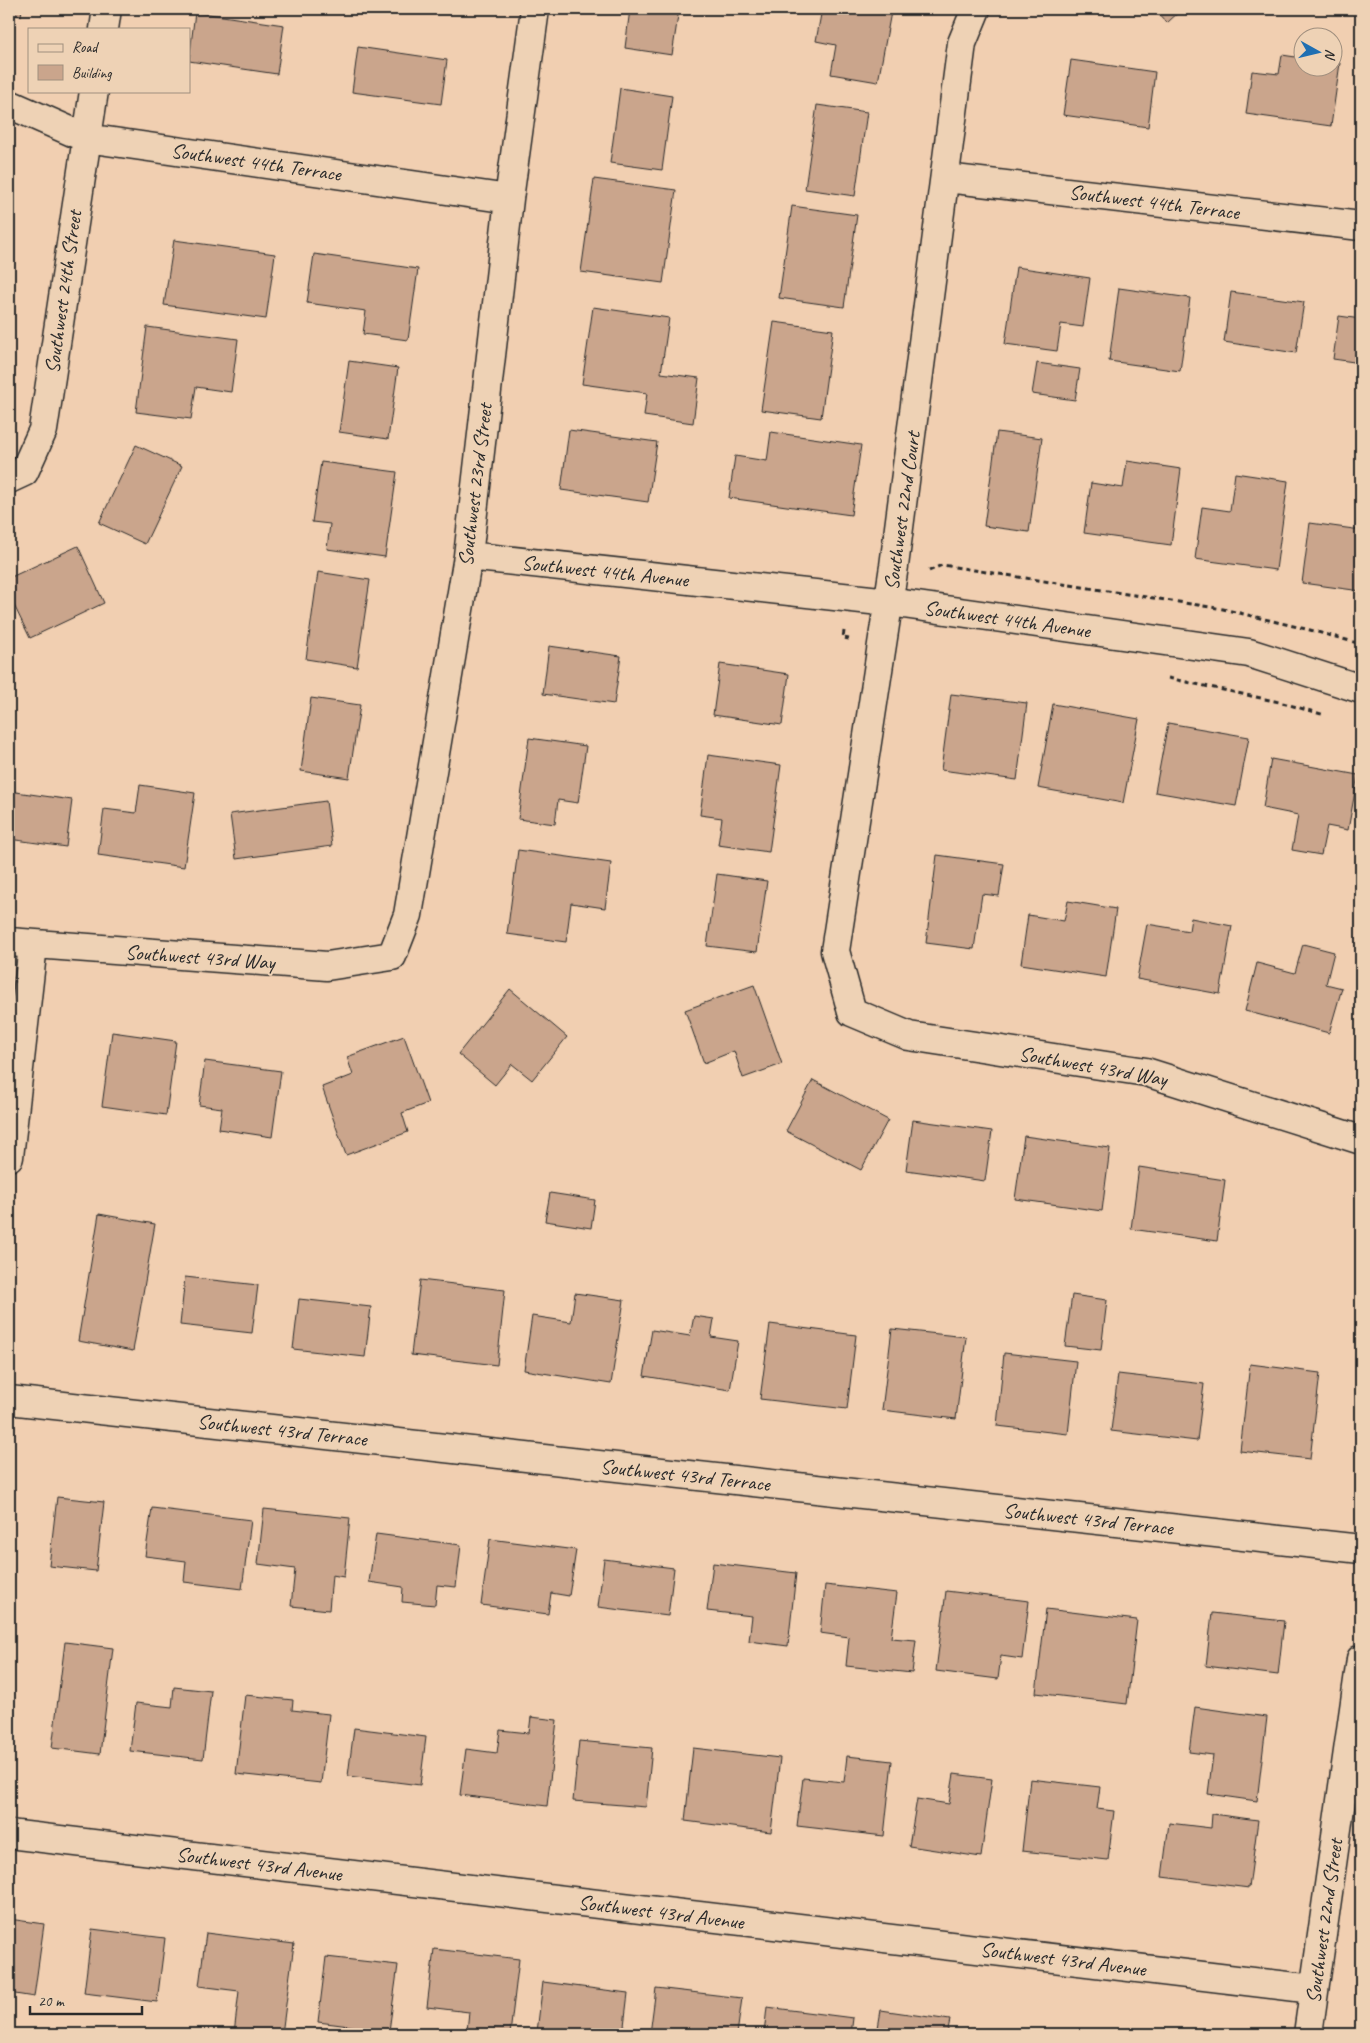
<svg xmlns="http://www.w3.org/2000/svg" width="1370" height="2043" font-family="Caveat,sans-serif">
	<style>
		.building { fill: #caa58c; stroke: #2b2b2b }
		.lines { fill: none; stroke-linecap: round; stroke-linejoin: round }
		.minor-casing { stroke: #2b2b2b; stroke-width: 31 }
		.path { stroke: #2b2b2b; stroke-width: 3; stroke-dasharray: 5 4; stroke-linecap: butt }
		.minor { stroke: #eed2b5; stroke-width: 28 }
		.labels { text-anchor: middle; stroke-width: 4; stroke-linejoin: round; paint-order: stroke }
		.street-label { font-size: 21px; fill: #2b2b2b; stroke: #eed2b5 }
	</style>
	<rect width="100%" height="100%" fill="#f1cfb1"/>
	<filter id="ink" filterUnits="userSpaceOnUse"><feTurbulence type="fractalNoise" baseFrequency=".02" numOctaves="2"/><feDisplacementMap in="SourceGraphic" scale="10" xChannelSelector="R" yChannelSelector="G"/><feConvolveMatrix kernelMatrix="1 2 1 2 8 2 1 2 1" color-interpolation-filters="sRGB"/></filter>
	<g filter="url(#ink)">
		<path class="building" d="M9 9H22L21 16 9 14Z
			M630 9H679L672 55 625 48Z
			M822 9H874L891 12 878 82 831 74 836 45 816 41Z
			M1154 9H1182L1167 23Z
			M195 12 284 25 277 74 189 61Z
			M358 47 447 60 441 104 352 92Z
			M1282 55 1302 58V68H1332V62L1340 63 1331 126 1246 114 1252 71 1279 74Z
			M1071 60 1155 72 1148 127 1063 115Z
			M620 88 672 96 662 170 610 163Z
			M817 105 867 112 855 196 805 189Z
			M594 179 676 190 663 283 581 272Z
			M792 206 857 215 844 307 779 298Z
			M174 240 275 254 266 319 164 305Z
			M314 254 418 269 408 340 363 334 366 311 307 303Z
			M1016 267 1090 278 1083 327 1061 324 1057 351 1005 344Z
			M1119 288 1190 298 1180 371 1109 361Z
			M1231 292 1304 302 1296 353 1224 342Z
			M593 307 669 318 661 373 699 378 693 423 644 416 647 393 582 384Z
			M1339 316 1361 319V363L1333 359Z
			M774 322 833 330 821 418 761 410Z
			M147 327 238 339 231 392 196 387 191 419 136 412Z
			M349 361 398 368 388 439 339 432Z
			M1037 363 1080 369 1075 400 1032 394Z
			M569 430 657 442 648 502 561 490Z
			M771 432 861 445 851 515 729 498 735 456 767 461Z
			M997 432 1042 438 1029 532 984 526Z
			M136 445 182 466 145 544 99 523Z
			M1127 461 1181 469 1171 545 1084 533 1091 483 1123 488Z
			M321 462 397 472 385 557 327 549 330 524 312 522Z
			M1235 473 1288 481 1276 570 1195 559 1202 507 1230 511Z
			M1310 523 1361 530V591L1302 583Z
			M78 546 104 603 30 638 9 595V578Z
			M318 572 370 580 357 667 306 659Z
			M549 646 621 656 614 704 543 694Z
			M720 664 789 674 782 725 713 715Z
			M951 694 1027 703 1017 780 941 770Z
			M311 698 360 705 349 778 301 771Z
			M1053 704 1139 719 1123 803 1038 788Z
			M1168 723 1249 737 1236 806 1155 792Z
			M529 738 586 746 578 803 558 800 555 824 518 819Z
			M708 755 781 765 769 852 718 845 722 818 700 815Z
			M1271 759 1358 775 1348 830 1327 826 1321 855 1292 850 1298 815 1263 808Z
			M140 785 195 793 184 867 98 855 104 809 136 813Z
			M9 791 72 800 66 847 9 839Z
			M326 801 332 846 236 859 230 814Z
			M518 850 611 863 605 908 571 903 566 942 507 934Z
			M937 855 1004 864 999 896 982 894 974 949 926 943Z
			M717 874 767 881 757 952 707 946Z
			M1068 901 1116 909 1106 977 1021 964 1028 915 1064 921Z
			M1191 918 1232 926 1220 994 1137 979 1147 924 1189 931Z
			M1303 944 1334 952 1326 984 1342 988 1329 1033 1245 1011 1257 963 1295 973Z
			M754 985 782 1064 743 1078 734 1051 704 1063 685 1010Z
			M510 989 567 1037 532 1080 512 1064 495 1085 458 1054Z
			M112 1032 176 1041 166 1115 102 1106Z
			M404 1036 428 1103 402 1113 408 1132 346 1155 322 1087 353 1075 347 1057Z
			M205 1061 281 1071 272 1137 219 1129 222 1108 199 1105Z
			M813 1080 888 1120 861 1170 786 1131Z
			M913 1120 992 1131 985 1181 906 1170Z
			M1024 1136 1110 1148 1102 1211 1015 1199Z
			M1139 1167 1225 1180 1217 1241 1131 1229Z
			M550 1193 595 1200 591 1228 545 1221Z
			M99 1214 155 1224 133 1351 78 1341Z
			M185 1277 258 1285 252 1333 180 1325Z
			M420 1280 505 1290 497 1365 411 1355Z
			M575 1293 624 1300 611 1384 524 1370 532 1316 571 1322Z
			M1072 1295 1107 1300 1101 1350 1065 1346Z
			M299 1299 371 1307 365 1357 293 1349Z
			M694 1316 714 1319 711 1337 738 1341 730 1390 644 1376 652 1330 690 1336Z
			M770 1324 856 1335 847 1409 760 1399Z
			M892 1329 966 1337 956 1419 882 1410Z
			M1004 1353 1076 1361 1068 1434 997 1426Z
			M1250 1364 1320 1373 1310 1459 1240 1451Z
			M1118 1374 1204 1384 1197 1441 1111 1431Z
			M57 1497 104 1502 96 1571 49 1566Z
			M152 1508 251 1520 242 1589 184 1582 186 1561 145 1556Z
			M264 1509 350 1518 344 1577 332 1575 329 1610 291 1606 295 1569 258 1564Z
			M376 1534 461 1545 456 1587 437 1585 435 1605 402 1602 403 1587 369 1582Z
			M490 1539 576 1550 569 1596 551 1593 548 1614 481 1605Z
			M604 1559 674 1568 668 1616 598 1607Z
			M713 1563 796 1573 788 1646 749 1641 752 1616 707 1611Z
			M825 1585 897 1593 891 1638 916 1640 912 1673 846 1666 849 1637 820 1633Z
			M946 1591 1029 1601 1022 1659 1001 1656 998 1679 936 1671Z
			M1046 1609 1137 1620 1127 1704 1036 1693Z
			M1212 1613 1284 1621 1278 1675 1206 1666Z
			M65 1642 113 1648 100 1754 52 1748Z
			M174 1687 211 1691 203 1759 130 1751 136 1703 172 1707Z
			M245 1695 293 1700 292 1710 329 1714 321 1783 236 1774Z
			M1195 1707 1267 1717 1257 1801 1208 1794 1213 1755 1189 1752Z
			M531 1717 557 1720 547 1806 460 1795 466 1749 497 1753 500 1730 529 1733Z
			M354 1728 426 1737 420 1785 348 1776Z
			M579 1741 652 1748 646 1807 573 1801Z
			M693 1748 780 1758 771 1832 685 1821Z
			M847 1756 892 1761 884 1836 797 1826 803 1778 844 1782Z
			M954 1774 992 1779 981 1857 909 1846 917 1799 949 1804Z
			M1030 1779 1100 1787 1097 1809 1114 1811 1108 1860 1022 1851Z
			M1212 1814 1258 1820 1249 1888 1162 1877 1169 1823 1211 1828Z
			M9 1919 44 1924 34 1997 9 1993Z
			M92 1929 165 1938 157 2002 84 1993Z
			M206 1933 294 1944 282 2034H234L239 1991 199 1986Z
			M434 1949 519 1959 510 2034 467 2031 469 2012 427 2007Z
			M326 1957 398 1965 389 2031 318 2022Z
			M543 1982 628 1993 623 2034H559L537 2032Z
			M656 1988 742 1998 737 2034H650Z
			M767 2007 853 2018 851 2034H764Z
			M881 2010 950 2020 947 2034H877Z"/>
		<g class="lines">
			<defs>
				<path id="minor" d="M976 9 962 43 894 566 835 951 852 1012 909 1036 1146 1072 1361 1140
					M104 29 107 9
					M9 104 86 138 509 199
					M946 178 1361 226
					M9 479 24 472 43 430 94 91
					M468 556 889 602 1249 653 1361 689
					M9 942 327 966 392 956 408 915 468 556 509 199 535 9
					M9 1157 33 945
					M9 1400 1361 1549
					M9 1834 1313 1989
					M1308 2034 1361 1659"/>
			</defs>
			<use href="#minor" class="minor-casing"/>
			<path class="path" d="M929 571 942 565 1223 609 1310 630 1361 644
				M844 631 843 638 849 639
				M1168 678 1279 702 1325 715"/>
			<use href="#minor" class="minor"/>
		</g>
	</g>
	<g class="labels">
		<g class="street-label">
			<text transform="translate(256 162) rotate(8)" y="7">Southwest 44th Terrace</text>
			<text transform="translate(1154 202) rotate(7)" y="7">Southwest 44th Terrace</text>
			<text transform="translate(63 292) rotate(-82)" y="7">Southwest 24th Street</text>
			<text transform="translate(475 485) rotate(-83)" y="7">Southwest 23rd Street</text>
			<text transform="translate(902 511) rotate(-82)" y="7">Southwest 22nd Court</text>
			<text transform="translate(605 571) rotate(6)" y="7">Southwest 44th Avenue</text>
			<text transform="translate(1007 619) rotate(8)" y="7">Southwest 44th Avenue</text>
			<text transform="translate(200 957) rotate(4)" y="7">Southwest 43rd Way</text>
			<text transform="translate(1093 1066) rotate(10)" y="7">Southwest 43rd Way</text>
			<text transform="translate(282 1430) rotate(6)" y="7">Southwest 43rd Terrace</text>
			<text transform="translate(685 1475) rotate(6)" y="7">Southwest 43rd Terrace</text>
			<text transform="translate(1088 1519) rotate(6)" y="7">Southwest 43rd Terrace</text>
			<text transform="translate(259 1864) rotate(7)" y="7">Southwest 43rd Avenue</text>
			<text transform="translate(661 1912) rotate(7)" y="7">Southwest 43rd Avenue</text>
			<text transform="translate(1324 1921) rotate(-82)" y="7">Southwest 22nd Street</text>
			<text transform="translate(1063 1959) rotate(7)" y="7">Southwest 43rd Avenue</text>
		</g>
	</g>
	<rect width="1370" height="2043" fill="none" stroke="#eed2b5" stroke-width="30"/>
	<rect x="15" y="15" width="1340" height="2013" fill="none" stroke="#2b2b2b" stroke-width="2" filter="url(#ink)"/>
	<rect x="28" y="28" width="162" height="65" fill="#eed2b5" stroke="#a08f7e"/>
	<rect x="38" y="44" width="25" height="8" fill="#eed2b5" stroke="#a08f7e"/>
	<text x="72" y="52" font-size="15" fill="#2b2b2b">Road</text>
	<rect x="38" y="65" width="25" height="15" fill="#caa58c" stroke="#a08f7e"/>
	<text x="72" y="78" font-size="15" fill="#2b2b2b">Building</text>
	<g transform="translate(1318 52) rotate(98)"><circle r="24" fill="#eed2b5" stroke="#a08f7e"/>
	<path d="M0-4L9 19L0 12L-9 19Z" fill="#1f6fb2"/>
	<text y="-8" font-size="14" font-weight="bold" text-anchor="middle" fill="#2b2b2b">N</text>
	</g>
	<path d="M30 2006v8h112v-8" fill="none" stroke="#2b2b2b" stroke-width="2.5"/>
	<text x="38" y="2006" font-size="15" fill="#2b2b2b" stroke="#eed2b5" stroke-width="4" paint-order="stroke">20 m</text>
</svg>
